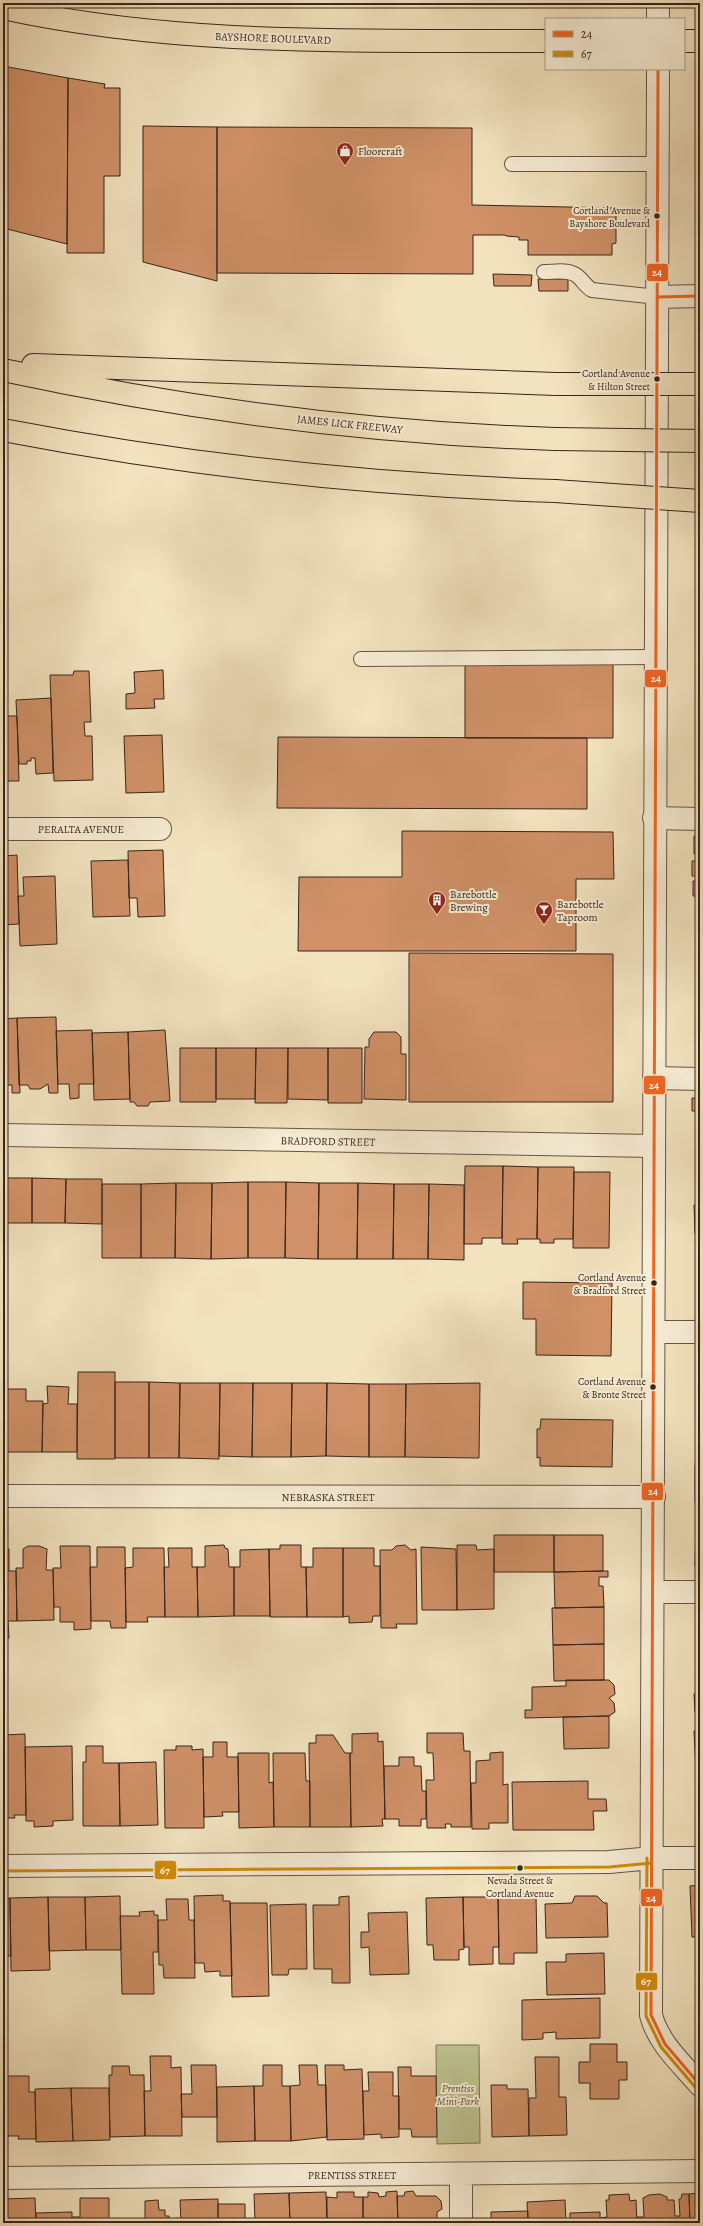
<svg xmlns="http://www.w3.org/2000/svg" width="703" height="2226" font-family="Alegreya,serif">
	<style>
		.green { fill: #bdc390; stroke: #7a7456 }
		.building { fill: #d09168; stroke: #38241c }
		.lines { fill: none; stroke-linecap: round; stroke-linejoin: round }
		.service-casing { stroke: #665445; stroke-width: 16 }
		.minor-casing { stroke: #665445; stroke-width: 24 }
		.tertiary-casing { stroke: #665445; stroke-width: 24 }
		.primary-casing { stroke: #38241c; stroke-width: 24 }
		.motorway-casing { stroke: #38241c; stroke-width: 24 }
		.service { stroke: #f7edd5; stroke-width: 14 }
		.minor { stroke: #f7edd5; stroke-width: 22 }
		.tertiary { stroke: #f7edd5; stroke-width: 22 }
		.primary { stroke: #f2e3bf; stroke-width: 22 }
		.motorway { stroke: #f2e3bf; stroke-width: 22 }
		.motorway-bridge-casing { stroke: #38241c; stroke-width: 24; stroke-linecap: butt }
		.motorway-bridge { stroke: #f2e3bf; stroke-width: 22 }
		.bus-1-casing { stroke: #f7edd5; stroke-width: 6 }
		.bus-2-casing { stroke: #f7edd5; stroke-width: 6 }
		.bus-1 { stroke: #f26522; stroke-width: 3 }
		.bus-2 { stroke: #d18c06; stroke-width: 3 }
		.bus-dot { fill: #38241c; stroke: #f7edd5; stroke-width: 1.5 }
		.labels { text-anchor: middle; stroke-width: 4; stroke-linejoin: round; paint-order: stroke }
		.bus-label { font-size: 10px; fill: #38241c; stroke: #f7edd5; text-anchor: end }
		.street-label { font-size: 11px; fill: #38241c; stroke: #f7edd5 }
		.poi-label { font-size: 11px; fill: #38241c; stroke: #f7edd5; text-anchor: start }
		.park-label { font-size: 11px; font-style: italic; fill: #594c39; stroke: #f7edd5 }
		.line-badge { stroke: #f7edd5; stroke-width: 1.5 }
		.badge-label { font-size: 11px; text-anchor: middle; font-weight: bold; fill: #fff }
	</style>
	<rect width="100%" height="100%" fill="#f2e3bf"/>
	<filter id="stains"><feTurbulence type="fractalNoise" baseFrequency=".005" numOctaves="4"/><feColorMatrix values="0 0 0 0 .2 0 0 0 0 .09 0 0 0 0 .02 0 0 0 .5 -.17"/></filter>
	<radialGradient id="worn" r=".72"><stop offset=".6" stop-color="#630" stop-opacity="0"/><stop offset="1" stop-color="#630" stop-opacity=".3"/></radialGradient>
	<path class="green" d="M436 2045H479L480 2143 437 2144Z"/>
	<path class="building" d="M3 66 68 78 67 244 3 228Z
		M68 78 105 84 104 88H120V176H104V253H67Z
		M699 105H700V268H699Z
		M143 126 217 127V281L143 262Z
		M217 127 472 128V205L616 208V243L612 244V255H528V240H519V237L506 236 505 235H473V274L217 273Z
		M493 274 532 275 531 286H494Z
		M538 279H568V291H539Z
		M465 664H613V738H465Z
		M163 670 164 699H154L155 708 126 709V694L135 693 134 672Z
		M74 671H89L91 722H84L85 736H92L93 780 54 781 50 675H73Z
		M51 698 53 773 36 774 35 758H31V761H27V764H19L16 700Z
		M3 716H17L19 781H3Z
		M162 735 164 792 126 793 124 736Z
		M278 737 587 738V809L277 808Z
		M402 831 613 832 614 879H576V951H298L299 877H402Z
		M694 836H700V896H693V881H699V876H692V861H699V854H694Z
		M163 850 165 916 138 917 137 898H129L128 851Z
		M17 855 19 924 3 925V856Z
		M128 860 130 916 93 917 91 861Z
		M55 876 57 944 20 946 18 896H24L23 877Z
		M409 953 613 954V1102H409Z
		M696 960H700V1044H696Z
		M56 1017 58 1093H49L48 1084 40 1089H30L28 1085H19L17 1018Z
		M17 1018 20 1093H12V1085H7V1088H3V1019Z
		M92 1030 94 1084H79V1098L70 1099 69 1084H58L56 1031Z
		M165 1030 170 1101 150 1102 148 1106H137L134 1102H130L128 1032Z
		M128 1032 130 1099 94 1100 92 1033Z
		M374 1032H396L401 1037V1054H406V1100L364 1099 365 1047H369V1039Z
		M180 1048H216V1102H180Z
		M216 1048H256L255 1099H216Z
		M256 1048H288L287 1103H255Z
		M288 1048H328V1100L288 1099Z
		M328 1048H362V1103H328Z
		M692 1098H700V1138H697V1111H692Z
		M697 1138H700V1161H697Z
		M465 1166H503L502 1238H482V1244H464Z
		M503 1166 538 1167 537 1239H517L518 1244H502Z
		M538 1167H574L573 1239H554V1243H540V1239H537Z
		M698 1170H700V1187H698Z
		M574 1172H610L609 1248H573Z
		M3 1178H32V1223H3Z
		M32 1178 66 1179 65 1223H32Z
		M66 1179H102V1224L65 1223Z
		M248 1182V1258L211 1259 212 1183Z
		M248 1182H286L285 1258H248Z
		M286 1182 319 1183 318 1259 285 1258Z
		M176 1183H212L211 1259 175 1258Z
		M176 1183 175 1258H141V1184Z
		M319 1183H358L357 1259H318Z
		M358 1183 394 1184 393 1259H357Z
		M102 1184H141V1258H102Z
		M394 1184H429L428 1259H393Z
		M429 1184 464 1185V1260L428 1259Z
		M694 1205H700V1234H695Z
		M696 1237H700V1267H696Z
		M697 1271H700V1303H697Z
		M523 1282 612 1283 611 1356 536 1355V1319H523Z
		M697 1369H700V1436H697Z
		M78 1372H115V1459H77Z
		M115 1382H149V1458H115Z
		M149 1382 180 1383 179 1458H149Z
		M180 1383H220L219 1459 179 1458Z
		M220 1383H253L252 1457 219 1456Z
		M253 1383H292L291 1457H252Z
		M292 1383H327L326 1456 291 1457Z
		M327 1383 369 1384V1457L326 1456Z
		M480 1383 479 1458 405 1457 406 1384Z
		M369 1384H406L405 1457H369Z
		M47 1386 69 1387 68 1404H77V1452H42L43 1404 48 1403Z
		M6 1389H26V1401H43L42 1452H5Z
		M541 1419 613 1420 612 1467 540 1466V1457L537 1458V1429H540Z
		M695 1465H700V1502H695Z
		M700 1510V1566H695L696 1514H699Z
		M494 1535H554V1572H494Z
		M554 1535H603V1571L554 1572Z
		M224 1545 225 1548 228 1549 229 1567H234V1616L198 1617 197 1567H205V1546Z
		M280 1545H301V1567H306L307 1617H270L269 1549H280Z
		M405 1545 411 1550 416 1549 417 1624H396L397 1628H381L380 1550H392L396 1546Z
		M457 1545H476L477 1550 494 1549V1609L457 1610Z
		M28 1546H39L47 1549 46 1570H53L54 1620 17 1621 16 1568H23V1549Z
		M60 1546H90L91 1629 74 1630V1622H60V1607H54L53 1568H61Z
		M97 1547H125L126 1628H111L110 1621H91L90 1567H97Z
		M421 1547 456 1549 457 1610H422Z
		M133 1548H164L165 1617H147L148 1622H126L125 1568 133 1567Z
		M168 1548H192V1567H197L198 1617H165L164 1567H169Z
		M313 1548H343V1617H307L306 1567H313Z
		M343 1548H374V1566H380V1616H373L372 1622 349 1623V1616L343 1617Z
		M3 1549H9V1571H16L17 1621H8L9 1638 3 1639Z
		M269 1549 270 1616H234V1567H240V1550Z
		M608 1571V1577H599V1586H603L604 1607 555 1608 554 1572Z
		M604 1607V1644L553 1645 552 1608Z
		M604 1644V1680L554 1681 553 1645Z
		M566 1680H609L614 1685 615 1694 609 1698 614 1703 615 1712 609 1716 525 1718V1710H532V1687L566 1686Z
		M694 1694H700V1727L698 1712H695Z
		M609 1716V1748L564 1749 563 1717Z
		M694 1731H700V1771H696Z
		M378 1733V1742L383 1741 385 1819H382L383 1826 351 1827 350 1753H352V1734Z
		M427 1733H463L464 1751H470L471 1827H451V1824H445L446 1828H427L426 1780H434L433 1753H427Z
		M25 1734 26 1815H14L15 1818H3V1735Z
		M316 1735H333L345 1753H350L351 1827H310L309 1743H316Z
		M213 1742H227V1757H238L239 1812H222L223 1816 204 1817 203 1757H213Z
		M72 1746 73 1820 53 1821V1826L34 1827V1821H26L25 1747Z
		M86 1746H103V1763H119L120 1826H83V1762H86Z
		M176 1746H192V1750L203 1749 204 1828H165L164 1750H176Z
		M503 1752V1785L508 1784V1823H489V1829H472L471 1783H476V1761L490 1760V1753Z
		M238 1753H269V1783L273 1782 274 1827 239 1828Z
		M273 1753H305L306 1781H310V1827H274Z
		M399 1757H414V1766H421L422 1791H426V1819H421V1826H399V1819H385L384 1766H399Z
		M156 1762 158 1825 120 1826 119 1763Z
		M588 1781V1799H606L607 1811H593L594 1830H513L512 1782Z
		M700 1885V1937H692L690 1886Z
		M502 1893H511L514 1898H521L523 1894 533 1893 536 1896 537 1953H514V1964H499L498 1897Z
		M223 1895V1901H230L232 1976H220V1971L205 1972 204 1963H195L194 1896Z
		M120 1896 121 1950H86L85 1897Z
		M349 1896 350 1983H332V1969H314L313 1905H339V1897Z
		M575 1896H597L604 1903H607L608 1937 546 1938 545 1904 572 1903Z
		M48 1897 50 1970 11 1971 10 1898Z
		M48 1897H85L86 1950 49 1951Z
		M463 1897 464 1949 459 1950V1960H434L433 1945H427L426 1898Z
		M463 1897H498L499 1947H493V1964L469 1965V1947H464Z
		M10 1898 11 1956H3V1899Z
		M166 1899H188L189 1920H194L195 1978H164L163 1965H159L158 1920H167Z
		M230 1903H267L269 1996 232 1997Z
		M306 1904 307 1969H289L288 1975H272L270 1905Z
		M154 1911V1915H158V1952H153L154 1994H122L120 1916H140L139 1912Z
		M407 1912 409 1974 370 1975 369 1947 361 1948V1932H369L368 1913Z
		M604 1953 605 1994 547 1995 546 1962H566V1954Z
		M600 1998V2038L556 2039V2032L543 2033V2039L522 2040V2000Z
		M696 2003H700V2021L697 2018Z
		M590 2044H617V2062H627V2080H619V2099H590V2083H579V2062H590Z
		M150 2056H171V2068L181 2067 182 2136H145L144 2091H151Z
		M535 2057H559V2097H566L567 2135 529 2136V2098H536Z
		M191 2065H216L217 2117H182L181 2094H192Z
		M263 2065H282V2086H290L291 2141H255L254 2086H263Z
		M299 2065H317L318 2085H326L327 2137 291 2141 290 2086 300 2085Z
		M325 2065H344V2070L362 2069 364 2139 327 2140Z
		M112 2066H129L130 2075H144L145 2136 110 2137 109 2075H112Z
		M398 2067H411V2076H436L437 2137H412L411 2129H399Z
		M368 2072H393V2096H399V2137L381 2138V2134L364 2135 363 2091H369Z
		M5 2076H29V2092H35L36 2139H18L19 2136H3V2081H5Z
		M491 2085H507V2089H528L529 2136 492 2137Z
		M254 2086 255 2141 217 2142V2087Z
		M71 2088H109L110 2140 73 2141Z
		M71 2088 73 2141 36 2142 35 2089Z
		M397 2191 398 2223H363V2197H368V2192L378 2193 379 2197 386 2196V2192Z
		M413 2191 416 2196H436L441 2201 442 2209 437 2212V2223H398L397 2196H404L405 2192Z
		M326 2192 327 2223H290L289 2193Z
		M337 2192H354V2197H363V2223H327V2197L337 2198Z
		M289 2193 290 2223H261L260 2219 255 2220 254 2194Z
		M700 2193V2223H690L689 2194Z
		M629 2194 630 2201 636 2200 637 2223H600V2218L607 2217 606 2200H609V2195Z
		M660 2194 667 2197V2200H674L675 2216H680L679 2199H681L682 2194H689L690 2223H637V2217H644L643 2198 649 2195Z
		M35 2198 36 2223H3V2199Z
		M80 2198H109V2223H72V2217H80Z
		M218 2199V2223H181L180 2200Z
		M158 2200 159 2210H165V2216H169V2219L178 2218V2223H145V2201Z
		M565 2200 566 2223H528L527 2202Z
		M218 2204H245V2223H218Z
		M528 2211V2223H491V2212Z
		M72 2212V2223H36V2213Z
		M600 2212V2223H570V2213Z
		M109 2220H140V2223H109Z"/>
	<g class="lines">
		<defs>
			<path id="service" d="M512 164H658
				M544 272C554 272 567 269 576 275 582 279 585 286 592 290L658 297
				M361 659 655 657"/>
			<path id="minor" d="M658 297 700 296
				M654 818 700 819
				M3 829H160
				M654 1078 700 1079
				M3 1135 654 1146
				M655 1332H700
				M3 1496 654 1497
				M653 1592H700
				M652 1858H700
				M461 2174V2223
				M3 2178 700 2171"/>
			<path id="tertiary" d="M658 19V3
				M658 69 651 2015C658 2043 682 2064 700 2085
				M3 1866 609 1862 652 1858"/>
			<path id="primary" d="M3 8C181 47 365 40 546 41
				M684 41H700"/>
			<path id="motorway" d="M33 365 556 384
				M3 370C185 409 370 433 555 439
				M3 430C185 465 370 485 555 491"/>
		</defs>
		<use href="#service" class="service-casing"/>
		<use href="#minor" class="minor-casing"/>
		<use href="#tertiary" class="tertiary-casing"/>
		<use href="#primary" class="primary-casing"/>
		<use href="#motorway" class="motorway-casing"/>
		<use href="#service" class="service"/>
		<use href="#minor" class="minor"/>
		<use href="#tertiary" class="tertiary"/>
		<use href="#primary" class="primary"/>
		<use href="#motorway" class="motorway"/>
		<defs>
			<path id="motorway-bridge" d="M556 384H700
				M555 439 700 441
				M555 491 700 501"/>
		</defs>
		<use href="#motorway-bridge" class="motorway-bridge-casing"/>
		<use href="#motorway-bridge" class="motorway-bridge"/>
		<defs>
			<path id="bus-1" d="M658 69 651 2015 665 2044 700 2085
				M658 297 700 296"/>
			<path id="bus-2" d="M647 1858 646 2016 661 2047 696 2088
				M3 1871 609 1867 652 1863"/>
		</defs>
		<use href="#bus-1" class="bus-1-casing"/>
		<use href="#bus-2" class="bus-2-casing"/>
		<use href="#bus-1" class="bus-1"/>
		<use href="#bus-2" class="bus-2"/>
	</g>
	<defs>
		<symbol id="shop-pin" viewBox="-11 -11 22 30"><path d="M0 17L-7.5 6A9.5 9.5 0 1 1 7.5 6Z" fill="#8f2418" stroke="#f7edd5"/><path d="M-5-2.5h2.3a2.7 3.5 0 0 1 5.4 0H5L5.5 6h-11ZM-1.5-2.5h3a1.5 2.3 0 0 0-3 0Z" fill="#fff"/></symbol>
		<symbol id="building-pin" viewBox="-11 -11 22 30"><path d="M0 17L-7.5 6A9.5 9.5 0 1 1 7.5 6Z" fill="#8f2418" stroke="#f7edd5"/><path d="M-4-6H4V6H1V3H-1V6H-4ZM-2.5-4.3h1.7v1.8h-1.7ZM.8-4.3h1.7v1.8H.8ZM-2.5-1h1.7V.8h-1.7ZM.8-1h1.7V.8H.8Z" fill="#fff"/></symbol>
		<symbol id="bar-pin" viewBox="-11 -11 22 30"><path d="M0 17L-7.5 6A9.5 9.5 0 1 1 7.5 6Z" fill="#8f2418" stroke="#f7edd5"/><path d="M-6-5H6L.8 .8V4.5H3.5V6h-7V4.5H-.8V.8Z" fill="#fff"/></symbol>
	</defs>
	<g fill-rule="evenodd">
		<use href="#shop-pin" x="335" y="141" width="20" height="27"/>
		<use href="#building-pin" x="427" y="890" width="20" height="27"/>
		<use href="#bar-pin" x="534" y="900" width="20" height="27"/>
	</g>
	<g class="bus-dot">
		<circle cx="657" cy="216" r="3.5"/>
		<circle cx="657" cy="379" r="3.5"/>
		<circle cx="654" cy="1283" r="3.5"/>
		<circle cx="653" cy="1387" r="3.5"/>
		<circle cx="520" cy="1868" r="3.5"/>
	</g>
	<g class="labels">
		<g class="bus-label">
			<text x="650" y="214">Cortland Avenue &amp;<tspan x="650" dy="13">Bayshore Boulevard</tspan></text>
			<text x="650" y="377">Cortland Avenue<tspan x="650" dy="13">&amp; Hilton Street</tspan></text>
			<text x="646" y="1281">Cortland Avenue<tspan x="646" dy="13">&amp; Bradford Street</tspan></text>
			<text x="646" y="1385">Cortland Avenue<tspan x="646" dy="13">&amp; Bronte Street</tspan></text>
			<text x="520" y="1884" text-anchor="middle">Nevada Street &amp;<tspan x="520" dy="13">Cortland Avenue</tspan></text>
		</g>
		<g class="street-label">
			<text transform="translate(273 38) rotate(2)" y="4">BAYSHORE BOULEVARD</text>
			<text transform="translate(350 424) rotate(6)" y="4">JAMES LICK FREEWAY</text>
			<text x="81" y="833">PERALTA AVENUE</text>
			<text transform="translate(328 1141) rotate(1)" y="4">BRADFORD STREET</text>
			<text x="328" y="1501">NEBRASKA STREET</text>
			<text x="352" y="2179">PRENTISS STREET</text>
		</g>
		<g class="poi-label">
			<text x="358" y="155">Floorcraft</text>
			<text x="450" y="898">Barebottle<tspan x="450" dy="13">Brewing</tspan></text>
			<text x="557" y="908">Barebottle<tspan x="557" dy="13">Taproom</tspan></text>
		</g>
		<g class="park-label">
			<text x="458" y="2092">Prentiss<tspan x="458" dy="13">Mini-Park</tspan></text>
		</g>
	</g>
	<g class="line-badge">
		<rect x="646" y="263" width="23" height="19" rx="4" fill="#f26522"/>
		<rect x="644" y="669" width="23" height="19" rx="4" fill="#f26522"/>
		<rect x="643" y="1075" width="23" height="20" rx="4" fill="#f26522"/>
		<rect x="641" y="1482" width="23" height="19" rx="4" fill="#f26522"/>
		<rect x="154" y="1860" width="23" height="20" rx="4" fill="#d18c06"/>
		<rect x="640" y="1888" width="23" height="19" rx="4" fill="#f26522"/>
		<rect x="635" y="1972" width="23" height="19" rx="4" fill="#d18c06"/>
	</g>
	<g class="badge-label">
		<text x="657" y="276">24</text>
		<text x="656" y="682">24</text>
		<text x="654" y="1089">24</text>
		<text x="653" y="1495">24</text>
		<text x="165" y="1874">67</text>
		<text x="651" y="1902">24</text>
		<text x="646" y="1985">67</text>
	</g>
	<rect width="703" height="2226" fill="none" stroke="#f2e3bf" stroke-width="16"/>
	<rect x="4" y="4" width="695" height="2218" fill="none" stroke="#38241c" stroke-width="2"/>
	<rect x="8" y="8" width="687" height="2210" fill="none" stroke="#38241c"/>
	<rect x="545" y="18" width="140" height="52" fill="#f7edd5" stroke="#ab9d8b"/>
	<rect x="553" y="31" width="20" height="6" fill="#f26522" stroke="#ab9d8b"/>
	<text x="581" y="38" font-size="12" fill="#38241c">24</text>
	<rect x="553" y="51" width="20" height="6" fill="#d18c06" stroke="#ab9d8b"/>
	<text x="581" y="58" font-size="12" fill="#38241c">67</text>
	<rect width="100%" height="100%" filter="url(#stains)"/>
	<rect width="100%" height="100%" fill="url(#worn)"/>
</svg>
